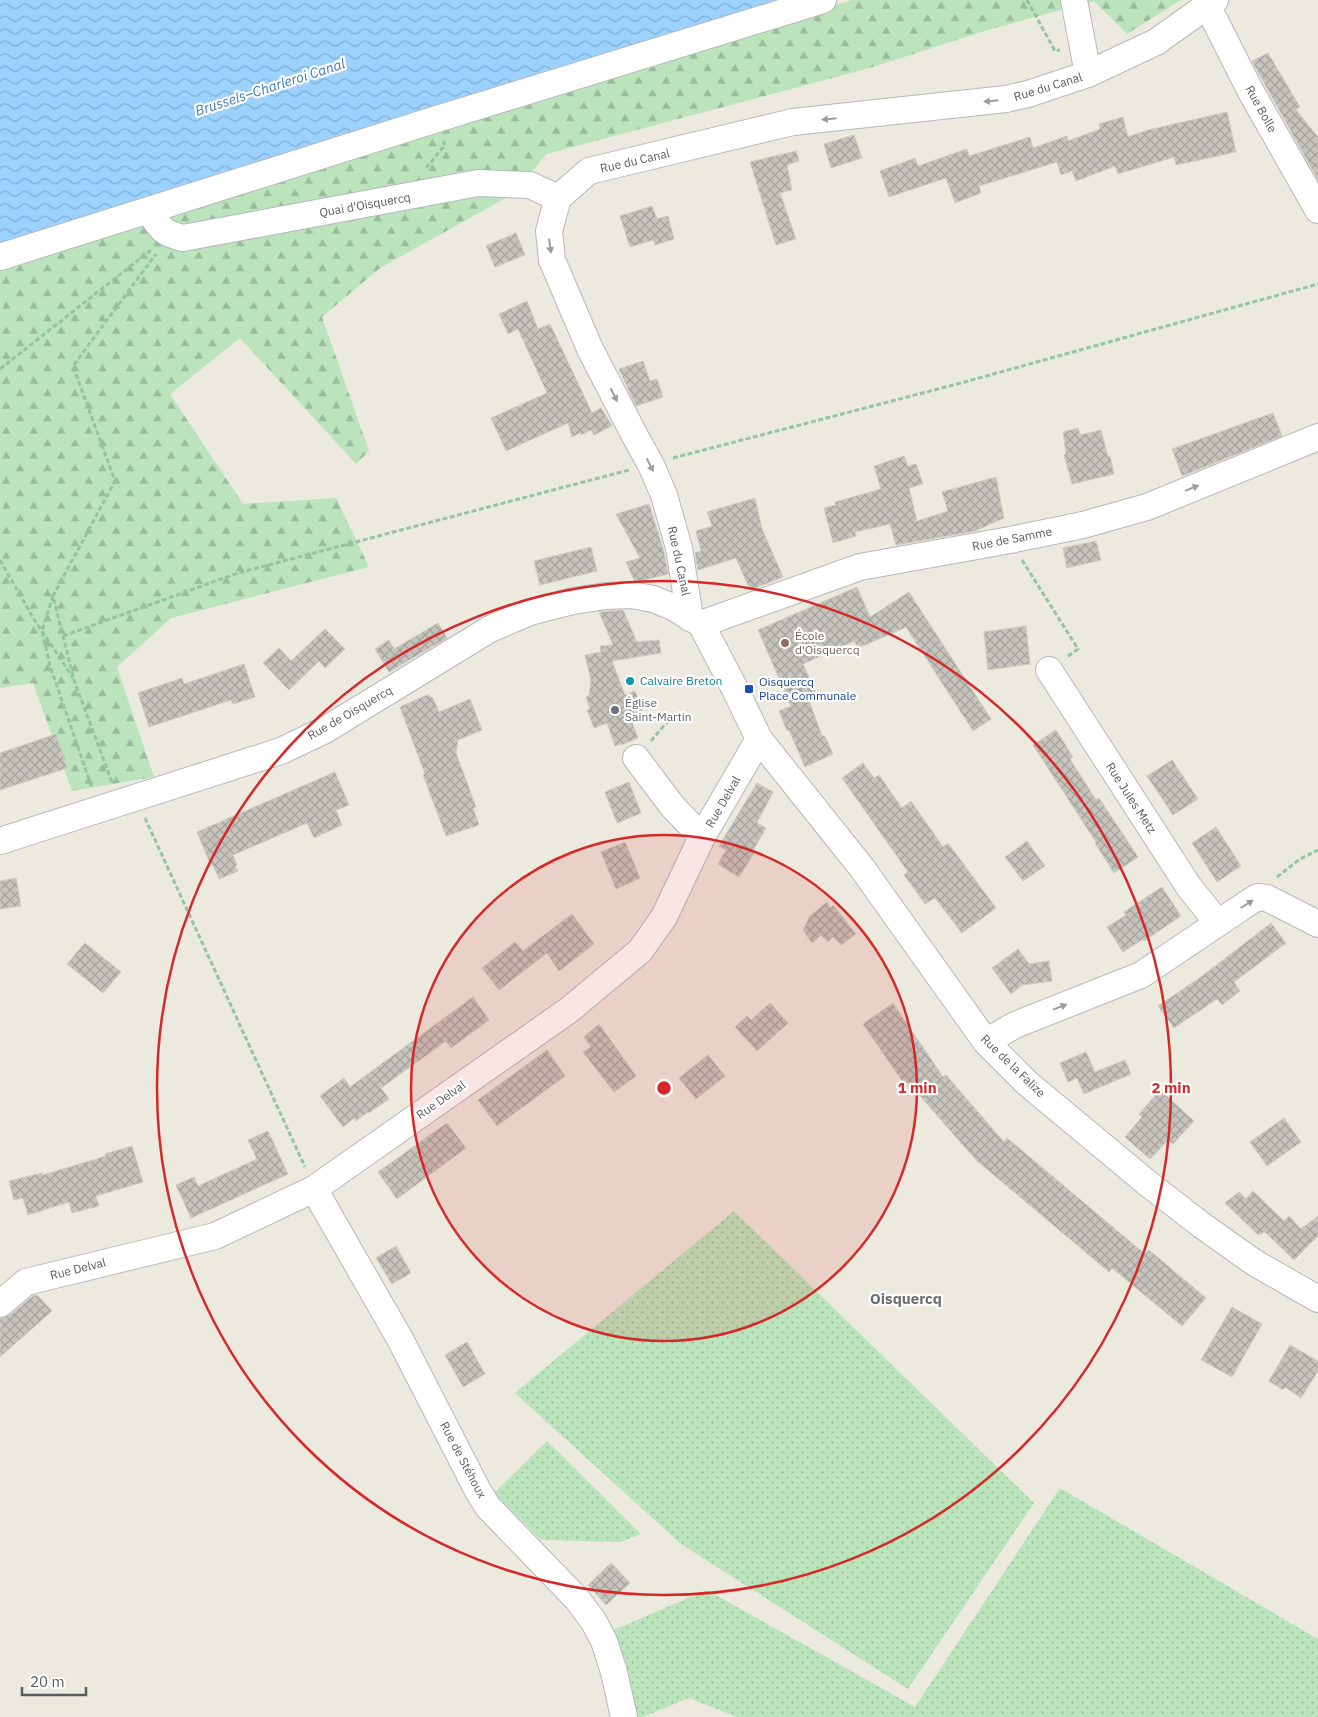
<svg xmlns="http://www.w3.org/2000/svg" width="1318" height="1717" font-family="'IBM Plex Sans',sans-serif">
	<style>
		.grass { fill: url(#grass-dots) }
		.forest { fill: url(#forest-firs) }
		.water { fill: url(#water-waves) }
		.building { fill: url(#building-cross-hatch); stroke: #d0cbbe }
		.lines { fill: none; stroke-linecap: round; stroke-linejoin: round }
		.minor-casing { stroke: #b5b8bc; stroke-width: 28 }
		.path { stroke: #94c5a2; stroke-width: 3; stroke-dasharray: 5 2.5; stroke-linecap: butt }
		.minor { stroke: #fff; stroke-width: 26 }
		.minor-bridge-casing { stroke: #b5b8bc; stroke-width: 28; stroke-linecap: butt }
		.minor-bridge { stroke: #fff; stroke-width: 26 }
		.oneway { fill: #9b9da0 }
		.ring { fill: none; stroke: #d62828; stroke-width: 2.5 }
		.education-dot { fill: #8d6e63; stroke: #fff; stroke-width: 2 }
		.culture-dot { fill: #0f9aa8; stroke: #fff; stroke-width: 2 }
		.transit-dot { fill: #1a4fb4; stroke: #fff; stroke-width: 2 }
		.worship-dot { fill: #6b7280; stroke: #fff; stroke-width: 2 }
		.labels { text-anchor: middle; stroke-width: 4.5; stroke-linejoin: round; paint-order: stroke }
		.street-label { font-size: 12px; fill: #585c60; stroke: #fff }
		.education-label { font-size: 12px; fill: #785e54; stroke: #fff; text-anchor: start }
		.culture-label { font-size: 12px; fill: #0d838f; stroke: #fff; text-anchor: start }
		.transit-label { font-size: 12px; fill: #164399; stroke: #fff; text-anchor: start }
		.worship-label { font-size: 12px; fill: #5b616d; stroke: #fff; text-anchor: start }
		.water-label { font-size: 14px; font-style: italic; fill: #3e78b8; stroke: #fff }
		.quarter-label { font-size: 15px; font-weight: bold; fill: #696e73; stroke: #fff }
		.centre { fill: #d62828; stroke: #fff; stroke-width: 2.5 }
		.ring-label { font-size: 15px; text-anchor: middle; font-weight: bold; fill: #d62828; stroke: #fff; stroke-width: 4.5; stroke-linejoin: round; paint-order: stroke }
	</style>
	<defs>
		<pattern id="grass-dots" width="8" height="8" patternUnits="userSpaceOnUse" patternTransform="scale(1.25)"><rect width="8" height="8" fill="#bbe4bc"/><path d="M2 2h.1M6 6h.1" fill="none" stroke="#9bbc9c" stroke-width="1.8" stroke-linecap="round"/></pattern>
		<pattern id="forest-firs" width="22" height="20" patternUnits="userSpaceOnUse" patternTransform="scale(1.25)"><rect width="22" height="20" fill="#bbe4bc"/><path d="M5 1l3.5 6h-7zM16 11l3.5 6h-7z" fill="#9bbc9c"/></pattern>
		<pattern id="water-waves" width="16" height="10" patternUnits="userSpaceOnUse" patternTransform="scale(1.25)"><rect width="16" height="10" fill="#9cd2ff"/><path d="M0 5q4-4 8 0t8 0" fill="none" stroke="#82aed2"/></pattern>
		<pattern id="building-cross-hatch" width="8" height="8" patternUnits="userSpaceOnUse" patternTransform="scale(1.25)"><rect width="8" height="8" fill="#c6c4bd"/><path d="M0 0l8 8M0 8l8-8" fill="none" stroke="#a4a29d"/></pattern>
	</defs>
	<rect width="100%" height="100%" fill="#ece9df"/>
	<path class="grass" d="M734 1211 1034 1503 908 1689 681 1544 515 1393Z
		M547 1441 641 1534 621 1542 541 1540 494 1493Z
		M1060 1488 1318 1639V1717H737L689 1698 643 1717H631L611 1631 707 1590 915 1707Z"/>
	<path class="forest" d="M852 0H1181L1127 34 1094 1 988 30 870 68 546 154 515 193 380 268 322 317 369 451 356 464 240 338 170 394 243 504 336 498 369 567 171 618 117 667 154 777 72 791 33 683 0 688V269L357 153Z"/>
	<path class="water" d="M0 0H791L0 247Z"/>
	<path class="building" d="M1268 53 1300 107 1296 110 1318 137V180L1252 61Z
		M1227 112 1236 152 1176 165 1174 157 1118 174 1115 166 1076 181 1072 171 1061 175 1057 162 979 186 981 193 955 203 946 178 889 197 880 171 915 158 918 166 967 149 969 156 1030 137 1033 148 1067 136 1068 141 1100 129 1099 124 1123 117 1128 137 1148 130Z
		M854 135 862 158 831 168 824 144Z
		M796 151 799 161 787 165 792 190 780 193 796 239 776 245 750 162Z
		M652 206 657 219 668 216 674 239 655 245 653 240 630 247 620 216Z
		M516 233 525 255 495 267 486 246Z
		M527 301 538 329 550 324 592 413 601 408 612 426 594 435 591 430 581 435 580 433 572 437 568 423 506 451 491 418 547 393 518 329 508 334 499 314Z
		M643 361 650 381 657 379 663 397 636 406 619 369Z
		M1273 413 1282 436 1182 476 1172 449Z
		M1078 428 1080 435 1101 430 1108 457 1110 456 1114 474 1072 484 1064 455 1066 454 1063 432Z
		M904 456 908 466 916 464 923 484 909 488 917 521 948 511 942 492 996 477 1004 518 975 531 896 545 890 524 855 532 856 536 833 543 824 508 836 505 835 502 881 489 874 466Z
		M755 498 762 529 783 577 750 590 736 558 698 570 695 553 701 551 696 531 712 526 707 512Z
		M649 504 664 552 668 574 640 581 634 580 626 562 640 558 616 514Z
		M1096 541 1101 560 1067 568 1063 548Z
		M591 547 597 571 540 585 534 561Z
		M857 587 870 617 909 592 991 719 973 731 906 627 858 648 854 641 803 664 815 691 807 695 822 736H825L833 754 805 767 789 730 787 731 779 711 791 706 758 630Z
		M623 610 637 642 659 640 661 653 612 661 625 695 635 691 643 710 629 715 638 738 621 745V744L615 746 607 723 594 728 587 710 590 709 586 697 589 696 591 680 585 655 601 652 600 646 613 645 599 612Z
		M438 623 447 638 389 672 375 649 389 640 394 649Z
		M1026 626 1030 664 988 670 984 632Z
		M325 629 345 649 325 668 319 661 289 690 263 663 279 648 291 661Z
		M244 664 255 697 233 704 231 700 149 727 138 693 182 678 184 684Z
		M427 695 433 698 439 712 470 699 482 730 458 740 456 753 476 807 473 808 479 825 446 836 423 775 425 774 400 707Z
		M1056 730 1073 757 1070 759 1096 800 1099 798 1138 857 1114 873 1095 843 1096 842 1033 745Z
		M56 734 67 768 0 790V753Z
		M1172 760 1198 799 1173 815 1147 776Z
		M863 763 874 778 879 775 902 808 911 801 943 847 948 843 996 908 962 933 935 898 925 904 904 875 908 872 842 778Z
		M335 772 349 805 336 810 342 825 314 838 307 823 233 855 237 865 235 866 238 871 219 879 213 865 211 866 197 832Z
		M629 782 641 813 617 823 605 792Z
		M757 783 773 792 757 823 766 828 752 852 754 853 739 877 718 864 726 850 719 846Z
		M1216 827 1241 866 1217 882 1192 843Z
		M1027 841 1045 866 1023 881 1005 857Z
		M625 842 640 878 616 889 601 852Z
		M16 878 21 906 0 909V881Z
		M1162 887 1181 916 1144 941 1143 939 1123 952 1107 927 1126 915 1124 912Z
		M827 902 830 908 833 905 856 934 841 945 833 937 828 942 821 935 812 943 803 930 810 916Z
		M572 914 594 944 559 971 547 953 499 990 482 968 515 942 523 951Z
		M1271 923 1286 943 1234 982 1240 991 1222 1005 1217 999 1174 1028 1158 1006 1201 977Z
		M85 943 121 972 103 993 67 964Z
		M1018 949 1029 964 1049 961 1052 981 1022 985 1011 994 992 968Z
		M473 997 489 1020 451 1048 446 1041 381 1088 389 1099 369 1113 368 1112 356 1121 354 1118 343 1127 320 1096 344 1078 350 1087Z
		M770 1003 788 1023 757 1051 735 1027 747 1016 751 1020Z
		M893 1003 943 1077 946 1075 1004 1142 1007 1138 1145 1254 1149 1250 1206 1298 1182 1326 1112 1268 1109 1272 976 1160 908 1082 905 1085 863 1024Z
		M599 1024 636 1076 614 1092 583 1052 591 1047 584 1037Z
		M547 1050 565 1076 497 1126 478 1100Z
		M1086 1052 1095 1072 1125 1060 1131 1074 1084 1094 1077 1078 1068 1082 1060 1063Z
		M708 1055 725 1076 696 1099 679 1078Z
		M1160 1090 1194 1121 1173 1144 1168 1140 1150 1159 1125 1137 1142 1117 1139 1114Z
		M1284 1118 1301 1142 1267 1166 1250 1142Z
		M447 1123 466 1148 397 1199 378 1172Z
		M268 1131 288 1174 191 1218 176 1185 194 1177 198 1186 257 1159 248 1140Z
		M132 1146 143 1182 96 1196 99 1206 72 1213 69 1202 28 1215 23 1198 14 1200 9 1181 42 1173 43 1175 106 1156 105 1154Z
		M1253 1191 1284 1221 1289 1216 1301 1229 1318 1216V1236L1294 1260 1265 1232 1258 1235 1225 1203 1239 1192 1246 1199Z
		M396 1246 411 1273 392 1284 376 1258Z
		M37 1295 52 1311 0 1357V1319L10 1315 33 1296Z
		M1232 1307 1262 1324 1232 1377 1201 1360Z
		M467 1342 485 1374 463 1387 445 1355Z
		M1290 1345 1318 1361V1371L1301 1398 1285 1387 1283 1390 1269 1381Z
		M611 1563 630 1583 606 1605 588 1585Z"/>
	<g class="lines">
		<defs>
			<path id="minor" d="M1074 0 1088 74
				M1207 5 1250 90 1318 210
				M149 211C161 228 161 233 183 238L478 183 530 185 558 198
				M0 257 437 119 823 0
				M635 436 590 349 552 260 549 231 558 198 589 171 793 122 1006 99 1028 94 1088 74 1156 42 1215 0
				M664 495 679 548 690 618
				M701 624 860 567 1010 540 1083 525 1147 507 1318 437
				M1049 670 1189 887 1218 923
				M636 758 673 807 702 837
				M0 841 281 751 325 730 490 629 530 612 573 601 606 596 632 595 653 599 673 607 701 624 735 689 759 739 862 868 986 1042 1027 1083 1146 1182 1200 1224 1255 1263 1318 1299
				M986 1042 1015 1025 1141 975 1251 901 1258 897 1267 898 1318 924
				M314 1189 400 1339 478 1491 488 1507 577 1599 594 1622 604 1641 614 1672 624 1717
				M0 1304 26 1282 215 1236 314 1189 569 1010 640 951 664 917 702 837 759 739"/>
		</defs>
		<use href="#minor" class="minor-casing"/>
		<path class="path" d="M1027 0 1055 51 1060 50
			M426 168 445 145 443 141
			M0 369 151 250
			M673 458 961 383 1318 284
			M0 560 32 616 73 678
			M1022 560 1078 649 1067 657
			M53 596 42 631 50 666 92 788
			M63 636 238 573 629 470
			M651 741 666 723 675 719
			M112 782 74 680 53 596 115 481 73 366 156 254
			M145 818 305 1167
			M1277 877 1300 859 1318 850"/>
		<use href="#minor" class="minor"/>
		<defs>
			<path id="minor-bridge" d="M635 436 651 465 664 495"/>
		</defs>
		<use href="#minor-bridge" class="minor-bridge-casing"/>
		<use href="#minor-bridge" class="minor-bridge"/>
	</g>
	<defs><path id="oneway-solid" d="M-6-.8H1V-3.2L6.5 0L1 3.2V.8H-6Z" transform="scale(1.25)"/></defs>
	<g class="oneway">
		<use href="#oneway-solid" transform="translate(991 101) rotate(174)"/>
		<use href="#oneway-solid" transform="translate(829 119) rotate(174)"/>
		<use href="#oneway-solid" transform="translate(550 246) rotate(83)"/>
		<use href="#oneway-solid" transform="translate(614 395) rotate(63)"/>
		<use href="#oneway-solid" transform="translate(650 465) rotate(64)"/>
		<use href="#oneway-solid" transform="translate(1192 488) rotate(-22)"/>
		<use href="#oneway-solid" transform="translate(1247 904) rotate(-32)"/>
		<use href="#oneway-solid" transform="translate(1060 1007) rotate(-21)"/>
	</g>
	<circle cx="664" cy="1088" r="253" fill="#d62828" fill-opacity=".12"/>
	<g class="ring">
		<circle cx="664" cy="1088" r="253"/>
		<circle cx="664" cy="1088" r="507"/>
	</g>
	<circle class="education-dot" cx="785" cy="643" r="5"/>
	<circle class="culture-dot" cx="630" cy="681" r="5"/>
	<rect class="transit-dot" x="744" y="684" width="10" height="10" rx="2.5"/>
	<circle class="worship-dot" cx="615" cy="710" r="5"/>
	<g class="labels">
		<g class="street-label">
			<text transform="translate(1048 87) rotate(-17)" y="4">Rue du Canal</text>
			<text transform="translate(1261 109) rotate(61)" y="4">Rue Bolle</text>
			<text transform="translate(635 161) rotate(-13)" y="4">Rue du Canal</text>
			<text transform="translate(365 205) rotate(-10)" y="4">Quai d'Oisquercq</text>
			<text transform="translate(1012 539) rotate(-11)" y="4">Rue de Samme</text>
			<text transform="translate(679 561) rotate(78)" y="4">Rue du Canal</text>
			<text transform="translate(350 713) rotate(-30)" y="4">Rue de Oisquercq</text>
			<text transform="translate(1131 798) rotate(57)" y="4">Rue Jules Metz</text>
			<text transform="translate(723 802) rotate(-60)" y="4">Rue Delval</text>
			<text transform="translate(1013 1066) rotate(44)" y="4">Rue de la Falize</text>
			<text transform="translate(441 1100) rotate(-35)" y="4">Rue Delval</text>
			<text transform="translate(78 1269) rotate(-14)" y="4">Rue Delval</text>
			<text transform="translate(463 1460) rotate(62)" y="4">Rue de Stéhoux</text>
		</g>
		<g class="education-label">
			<text x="795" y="640">École<tspan x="795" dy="14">d'Oisquercq</tspan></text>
		</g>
		<g class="culture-label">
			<text x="640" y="685">Calvaire Breton</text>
		</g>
		<g class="transit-label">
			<text x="759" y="686">Oisquercq<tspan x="759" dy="14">Place Communale</tspan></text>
		</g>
		<g class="worship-label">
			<text x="625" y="707">Église<tspan x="625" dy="14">Saint-Martin</tspan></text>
		</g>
		<g class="water-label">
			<text transform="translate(270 87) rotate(-18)" y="5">Brussels–Charleroi Canal</text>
		</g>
		<g class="quarter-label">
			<text x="906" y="1304">Oisquercq</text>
		</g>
	</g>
	<circle cx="664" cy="1088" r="8" class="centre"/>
	<g class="ring-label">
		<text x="917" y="1093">1 min</text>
		<text x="1171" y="1093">2 min</text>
	</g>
	<path d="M22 1687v8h64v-8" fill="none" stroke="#585c60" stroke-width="2.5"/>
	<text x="30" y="1687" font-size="15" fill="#585c60" stroke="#ffffff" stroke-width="4" paint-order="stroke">20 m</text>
</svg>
